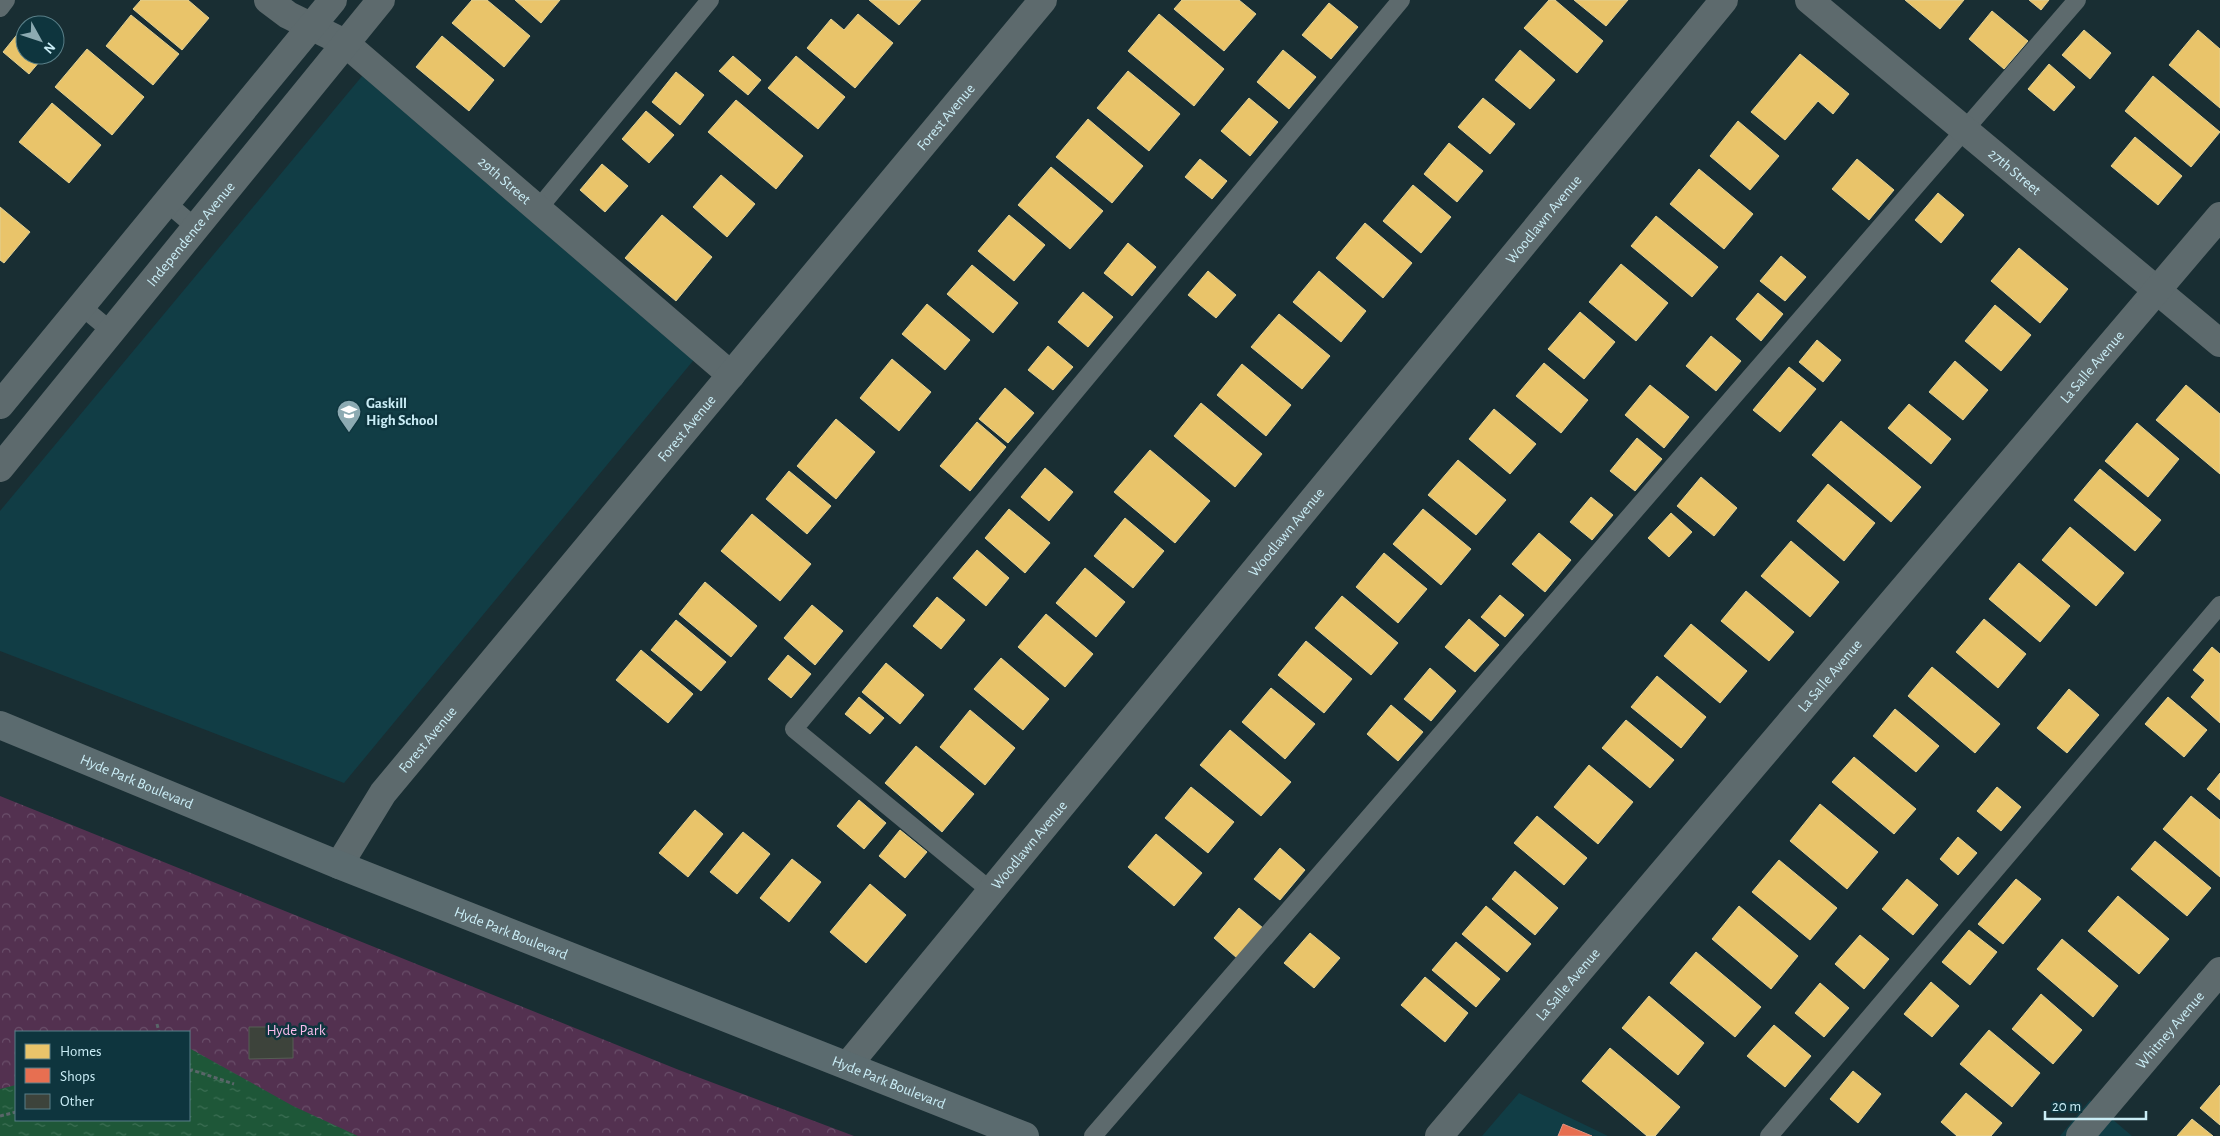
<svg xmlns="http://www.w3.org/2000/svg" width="2220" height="1136" font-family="'Alegreya Sans',sans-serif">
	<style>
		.built { fill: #113d45 }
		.park { fill: url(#park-crowns); fill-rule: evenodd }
		.water { fill: url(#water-ripples) }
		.homes { fill: #e9c46a; stroke: #e0d094 }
		.shops { fill: #e76f51; stroke: #de9582 }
		.building { fill: #3d433b; stroke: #575e55 }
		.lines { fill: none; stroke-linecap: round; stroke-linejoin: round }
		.path { stroke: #596669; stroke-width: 3; stroke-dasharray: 4 2.5; stroke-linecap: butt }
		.lane { stroke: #5d6a6d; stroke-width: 18 }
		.street { stroke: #5d6a6d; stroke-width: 28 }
		.secondary { stroke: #5b6b6f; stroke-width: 28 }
		.labels { text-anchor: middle; stroke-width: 5; stroke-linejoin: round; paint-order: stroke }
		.street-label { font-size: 15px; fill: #caedf6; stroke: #0e353e }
		.poi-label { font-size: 15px; font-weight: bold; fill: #caedf6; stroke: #0e353e; text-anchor: start }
		.park-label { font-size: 15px; fill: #f9bceb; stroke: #0e353e }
	</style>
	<defs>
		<pattern id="park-crowns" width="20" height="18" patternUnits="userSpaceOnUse" patternTransform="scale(1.25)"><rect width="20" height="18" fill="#533150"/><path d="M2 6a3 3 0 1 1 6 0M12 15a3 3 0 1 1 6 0" fill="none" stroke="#6a4f6a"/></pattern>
		<pattern id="water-ripples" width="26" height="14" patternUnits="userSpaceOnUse" patternTransform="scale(1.25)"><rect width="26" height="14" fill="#1e5738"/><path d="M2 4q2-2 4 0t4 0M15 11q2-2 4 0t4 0" fill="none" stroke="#3d6f55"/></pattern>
	</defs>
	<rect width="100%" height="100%" fill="#192e33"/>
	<path class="built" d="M363 75 697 356 344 783 0 651V511Z
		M1519 1093 1608 1136H1482Z
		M2090 1100 2132 1136H2060Z"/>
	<path class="park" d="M0 796 679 1070 854 1136H0ZM16 1032H189V1120H16Z"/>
	<path class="water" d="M189 1048 293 1106 358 1136H0V1089L16 1085V1120H189Z"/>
	<path class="homes" d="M141 0H188L209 18 182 50 133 9Z
		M472 0H487L530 36 504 67 452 23Z
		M515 0H560L541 23Z
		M869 0H921L899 25Z
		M1182 0H1239L1256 14 1224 51 1174 9Z
		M1549 0H1555L1603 41 1577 73 1524 28Z
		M1574 0H1628L1606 26Z
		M1905 0H1964L1940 29Z
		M2029 0H2049L2041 10Z
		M1329 3 1358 27 1331 59 1302 35Z
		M1992 11 2028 41 2004 69 1969 39Z
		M858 14 893 43 855 88 807 48 831 19 844 30Z
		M1159 14 1224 69 1194 106 1128 51Z
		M131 15 179 54 153 85 106 46Z
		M28 21 33 25H25V55H45L29 74 3 52Z
		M2084 30 2111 53 2090 79 2062 55Z
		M2198 30 2220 49V108L2169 65Z
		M442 36 494 80 469 111 416 67Z
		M87 49 144 97 112 135 55 87Z
		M1283 50 1316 77 1289 109 1257 82Z
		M1520 50 1555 80 1530 109 1495 80Z
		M1800 54 1849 94 1833 114 1818 101 1785 140 1751 112Z
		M733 56 761 80 748 95 719 71Z
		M796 56 845 97 818 129 768 88Z
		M2049 64 2075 87 2054 111 2028 89Z
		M1128 71 1180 114 1149 151 1097 108Z
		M676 72 704 95 680 125 652 102Z
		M2153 76 2220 132 2191 167 2125 111Z
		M1249 98 1278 122 1250 156 1221 131Z
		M1483 98 1515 124 1490 154 1458 127Z
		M736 100 803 156 776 189 708 132Z
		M52 103 101 145 69 183 19 142Z
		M646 111 674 135 649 163 622 139Z
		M1088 119 1143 166 1112 203 1056 157Z
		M1738 121 1779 156 1750 190 1710 156Z
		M2135 137 2182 176 2158 205 2111 166Z
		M1449 143 1483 171 1457 202 1424 174Z
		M1200 159 1227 181 1212 199 1185 177Z
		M1857 159 1894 190 1869 220 1832 189Z
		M602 164 628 186 605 212 580 190Z
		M1051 167 1103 211 1070 249 1018 205Z
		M1699 169 1753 214 1724 249 1670 204Z
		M721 175 755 204 727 237 693 207Z
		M1413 185 1451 217 1421 253 1383 221Z
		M1938 193 1964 215 1941 243 1915 220Z
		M0 207 30 232 4 263 0 260Z
		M662 215 712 257 676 301 625 258Z
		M1009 215 1045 245 1014 281 978 251Z
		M1656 216 1718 267 1692 297 1631 246Z
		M1365 223 1412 263 1383 298 1336 258Z
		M1128 243 1156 267 1132 296 1104 273Z
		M2019 248 2068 289 2040 323 1991 281Z
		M1781 256 1806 277 1785 301 1760 281Z
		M1621 264 1668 303 1636 341 1589 302Z
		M972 265 1018 303 993 333 947 294Z
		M1208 271 1236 295 1216 318 1188 295Z
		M1319 271 1366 311 1341 342 1293 302Z
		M1083 292 1113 317 1088 347 1058 322Z
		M1758 293 1783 314 1761 341 1736 319Z
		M927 304 970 340 945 370 902 334Z
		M1995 305 2031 335 2001 371 1965 341Z
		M1580 312 1615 342 1584 379 1548 349Z
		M1279 314 1330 356 1302 389 1251 347Z
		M1711 336 1741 361 1716 391 1686 366Z
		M1817 340 1841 360 1823 382 1799 362Z
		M1048 346 1073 367 1053 390 1028 370Z
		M892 359 931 392 899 431 860 398Z
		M1955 361 1988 390 1963 420 1929 392Z
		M1544 363 1588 400 1561 433 1516 396Z
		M1242 364 1291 405 1266 436 1217 395Z
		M1789 367 1816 389 1780 432 1753 410Z
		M1650 385 1689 417 1664 448 1625 415Z
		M2186 385 2220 414V474L2156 420Z
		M1005 388 1034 413 1008 443 979 419Z
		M1201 403 1262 454 1235 487 1174 436Z
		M1909 404 1951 439 1931 464 1888 428Z
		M1494 409 1536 444 1510 474 1469 439Z
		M836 419 875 452 836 499 797 466Z
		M1841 421 1921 487 1891 522 1812 455Z
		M977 422 1006 447 970 491 940 466Z
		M2137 423 2179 459 2148 497 2105 461Z
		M1637 438 1662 459 1635 491 1610 471Z
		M1150 450 1210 501 1175 543 1114 492Z
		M1458 460 1506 500 1476 535 1428 495Z
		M1045 468 1073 492 1049 521 1021 497Z
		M2100 469 2161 520 2135 551 2074 500Z
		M789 471 831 506 807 534 766 499Z
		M1701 477 1737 508 1714 536 1677 506Z
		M1828 484 1875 523 1844 561 1797 521Z
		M1591 497 1613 515 1592 540 1570 522Z
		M1009 509 1050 543 1025 573 985 538Z
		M1423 509 1471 549 1441 585 1393 544Z
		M1671 513 1692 532 1669 557 1648 538Z
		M752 514 811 564 780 601 721 551Z
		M1125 518 1164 551 1133 588 1094 556Z
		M2070 527 2124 573 2096 606 2042 560Z
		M1539 533 1571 560 1545 592 1512 564Z
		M1791 541 1839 582 1810 617 1761 576Z
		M977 550 1009 578 986 606 953 578Z
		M1384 553 1427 589 1398 623 1356 587Z
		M2019 563 2070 606 2040 642 1989 599Z
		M1085 568 1125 602 1096 637 1056 603Z
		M705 582 757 626 731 657 679 614Z
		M1746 591 1794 632 1769 661 1721 621Z
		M1500 595 1524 615 1505 637 1481 617Z
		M1342 596 1398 643 1371 675 1315 628Z
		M937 597 965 620 941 649 913 626Z
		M812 605 843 631 815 665 784 638Z
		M1046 614 1093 654 1065 687 1018 647Z
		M1469 619 1499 645 1475 672 1445 647Z
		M1984 619 2026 654 1998 688 1956 652Z
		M676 620 726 662 701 691 651 650Z
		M1691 624 1747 671 1720 703 1664 656Z
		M1306 641 1352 679 1324 713 1278 675Z
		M2212 647 2220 654V723L2191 697 2205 680 2193 670Z
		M641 650 693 694 668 723 616 680Z
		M788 655 811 674 791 698 768 679Z
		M1001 658 1049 699 1023 730 974 689Z
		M886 663 924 695 900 724 862 692Z
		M1932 667 2000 724 1975 753 1908 696Z
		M1430 668 1456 691 1431 721 1404 699Z
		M1657 676 1706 717 1681 748 1631 707Z
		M1271 688 1315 724 1285 759 1242 722Z
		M2069 689 2099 715 2067 753 2037 728Z
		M859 697 884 718 870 734 845 714Z
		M2168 697 2207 730 2184 757 2145 724Z
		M1391 705 1423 732 1398 761 1367 734Z
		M1895 709 1939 746 1916 772 1873 736Z
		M970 710 1015 748 985 785 940 747Z
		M1626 720 1674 760 1650 788 1602 748Z
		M1230 730 1291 782 1261 816 1200 765Z
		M916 746 974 794 942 832 885 783Z
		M1854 757 1916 809 1894 834 1832 782Z
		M1589 765 1633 802 1598 844 1554 807Z
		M2220 773V800L2207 789Z
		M1191 787 1234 822 1208 853 1165 818Z
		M1997 787 2021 807 2001 831 1977 811Z
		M2191 796 2220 820V877L2163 829Z
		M859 800 886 823 864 849 837 826Z
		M1820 804 1878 852 1847 889 1790 841Z
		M695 810 723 834 688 877 659 853Z
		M1537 816 1587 858 1564 885 1514 843Z
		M900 830 927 852 905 878 879 856Z
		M743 832 770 854 737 894 710 872Z
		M1156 834 1202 873 1174 906 1128 867Z
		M1958 837 1977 853 1958 875 1940 859Z
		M2155 841 2211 888 2187 916 2131 869Z
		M1280 848 1305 870 1280 900 1254 879Z
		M792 859 821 882 789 922 760 898Z
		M1779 860 1837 908 1810 940 1752 892Z
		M1515 871 1558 908 1535 935 1492 899Z
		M1907 879 1938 905 1913 935 1882 909Z
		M2016 879 2041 899 2003 944 1978 924Z
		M870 884 906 915 866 963 830 932Z
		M2118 896 2169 939 2139 974 2088 931Z
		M1486 906 1531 944 1507 972 1462 934Z
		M1739 906 1798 956 1771 989 1712 939Z
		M1239 908 1263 928 1237 958 1214 938Z
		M1969 930 1997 952 1970 985 1942 962Z
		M1310 933 1340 958 1314 988 1284 963Z
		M1860 935 1889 959 1864 989 1835 964Z
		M2062 939 2118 986 2093 1017 2037 969Z
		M1456 942 1500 979 1476 1007 1432 970Z
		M1696 952 1761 1007 1735 1037 1670 983Z
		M1425 977 1468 1013 1445 1042 1401 1005Z
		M1931 982 1959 1006 1932 1037 1904 1014Z
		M1820 983 1849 1008 1824 1037 1795 1013Z
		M2041 994 2082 1030 2053 1064 2012 1029Z
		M1649 996 1704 1043 1678 1075 1622 1028Z
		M1774 1025 1811 1056 1785 1087 1747 1056Z
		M1989 1030 2040 1073 2012 1107 1960 1064Z
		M1610 1048 1680 1107 1655 1136H1647L1582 1081Z
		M1853 1071 1881 1094 1858 1123 1830 1099Z
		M2220 1085V1125L2200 1108Z
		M1966 1093 2002 1123 1991 1136H1957L1941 1122Z
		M2192 1119 2213 1136H2177Z"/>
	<path class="shops" d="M1563 1124 1592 1136H1558Z"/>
	<path class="building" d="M249 1027H293V1058L249 1059Z"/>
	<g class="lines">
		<path class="path" d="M157 1024 159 1032
			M189 1071 192 1070 234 1084
			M0 1116 16 1112"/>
		<path class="lane" d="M0 8 6 0
			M167 203 195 227
			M538 209 710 0
			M81 306 111 331
			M991 891 794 729 1401 0
			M1093 1136 2077 0
			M1769 1136 2220 605"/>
		<g class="street">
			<path id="s1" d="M268 0 288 15 345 43 731 375"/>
			<path id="s2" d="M1809 0 2220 343"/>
			<path d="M0 405 333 0"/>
			<path id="s3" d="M0 468 381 0"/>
			<path id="s4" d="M339 865 383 793 1043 0"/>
			<path id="s5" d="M848 1065 1724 0"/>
			<path id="s6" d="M1439 1136 2220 216"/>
			<path id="s7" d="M2080 1136 2220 971"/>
		</g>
		<path class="secondary" id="s8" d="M0 725 339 865 1025 1136"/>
	</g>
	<defs>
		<symbol id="school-pin" viewBox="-11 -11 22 30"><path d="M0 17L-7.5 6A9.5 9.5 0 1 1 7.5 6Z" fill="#8caab2" stroke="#0e353e"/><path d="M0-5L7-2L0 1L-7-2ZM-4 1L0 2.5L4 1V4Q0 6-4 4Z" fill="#fff"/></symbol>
	</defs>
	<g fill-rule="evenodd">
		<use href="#school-pin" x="335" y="398" width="28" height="38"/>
	</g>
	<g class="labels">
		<g class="street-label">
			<text dy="5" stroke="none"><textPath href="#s4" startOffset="964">Forest Avenue</textPath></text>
			<text dy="5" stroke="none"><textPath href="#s2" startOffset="268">27th Street</textPath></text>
			<text dy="5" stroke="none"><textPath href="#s1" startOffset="299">29th Street</textPath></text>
			<text dy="5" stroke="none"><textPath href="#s5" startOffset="1095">Woodlawn Avenue</textPath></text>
			<text dy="5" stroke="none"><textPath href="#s3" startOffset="302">Independence Avenue</textPath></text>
			<text dy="5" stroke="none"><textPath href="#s6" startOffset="1009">La Salle Avenue</textPath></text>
			<text dy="5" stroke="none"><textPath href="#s4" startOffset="559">Forest Avenue</textPath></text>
			<text dy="5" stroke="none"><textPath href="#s5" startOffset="690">Woodlawn Avenue</textPath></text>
			<text dy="5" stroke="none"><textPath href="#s6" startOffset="604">La Salle Avenue</textPath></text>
			<text dy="5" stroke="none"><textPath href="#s4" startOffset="154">Forest Avenue</textPath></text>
			<text dy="5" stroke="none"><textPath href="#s8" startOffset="148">Hyde Park Boulevard</textPath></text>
			<text dy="5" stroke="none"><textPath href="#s5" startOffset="285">Woodlawn Avenue</textPath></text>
			<text dy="5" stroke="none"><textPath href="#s8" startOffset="552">Hyde Park Boulevard</textPath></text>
			<text dy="5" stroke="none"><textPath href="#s6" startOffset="199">La Salle Avenue</textPath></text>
			<text dy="5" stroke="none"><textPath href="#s7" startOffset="139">Whitney Avenue</textPath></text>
			<text dy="5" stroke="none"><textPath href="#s8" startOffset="958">Hyde Park Boulevard</textPath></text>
		</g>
		<g class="poi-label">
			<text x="366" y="408">Gaskill<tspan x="366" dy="17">High School</tspan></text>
		</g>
		<g class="park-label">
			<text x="296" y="1035">Hyde Park</text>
		</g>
	</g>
	<rect x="15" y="1031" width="175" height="90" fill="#0e353e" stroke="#597f88"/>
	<rect x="25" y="1044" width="25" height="15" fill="#e9c46a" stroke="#597f88"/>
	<text x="60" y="1056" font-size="15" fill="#caedf6">Homes</text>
	<rect x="25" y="1068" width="25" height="15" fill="#e76f51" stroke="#597f88"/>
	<text x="60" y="1081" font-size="15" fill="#caedf6">Shops</text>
	<rect x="25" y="1094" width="25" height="15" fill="#3d433b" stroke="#597f88"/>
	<text x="60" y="1106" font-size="15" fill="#caedf6">Other</text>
	<g transform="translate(40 40) rotate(130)"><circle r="24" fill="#0e353e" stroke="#597f88"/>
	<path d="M0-4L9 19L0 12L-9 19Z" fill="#8caab2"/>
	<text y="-8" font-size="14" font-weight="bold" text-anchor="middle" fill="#caedf6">N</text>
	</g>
	<path d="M2045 1111v8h101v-8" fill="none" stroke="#caedf6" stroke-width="2.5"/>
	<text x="2052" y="1111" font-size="15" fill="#caedf6" stroke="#0e353e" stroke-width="4" paint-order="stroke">20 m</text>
</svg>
